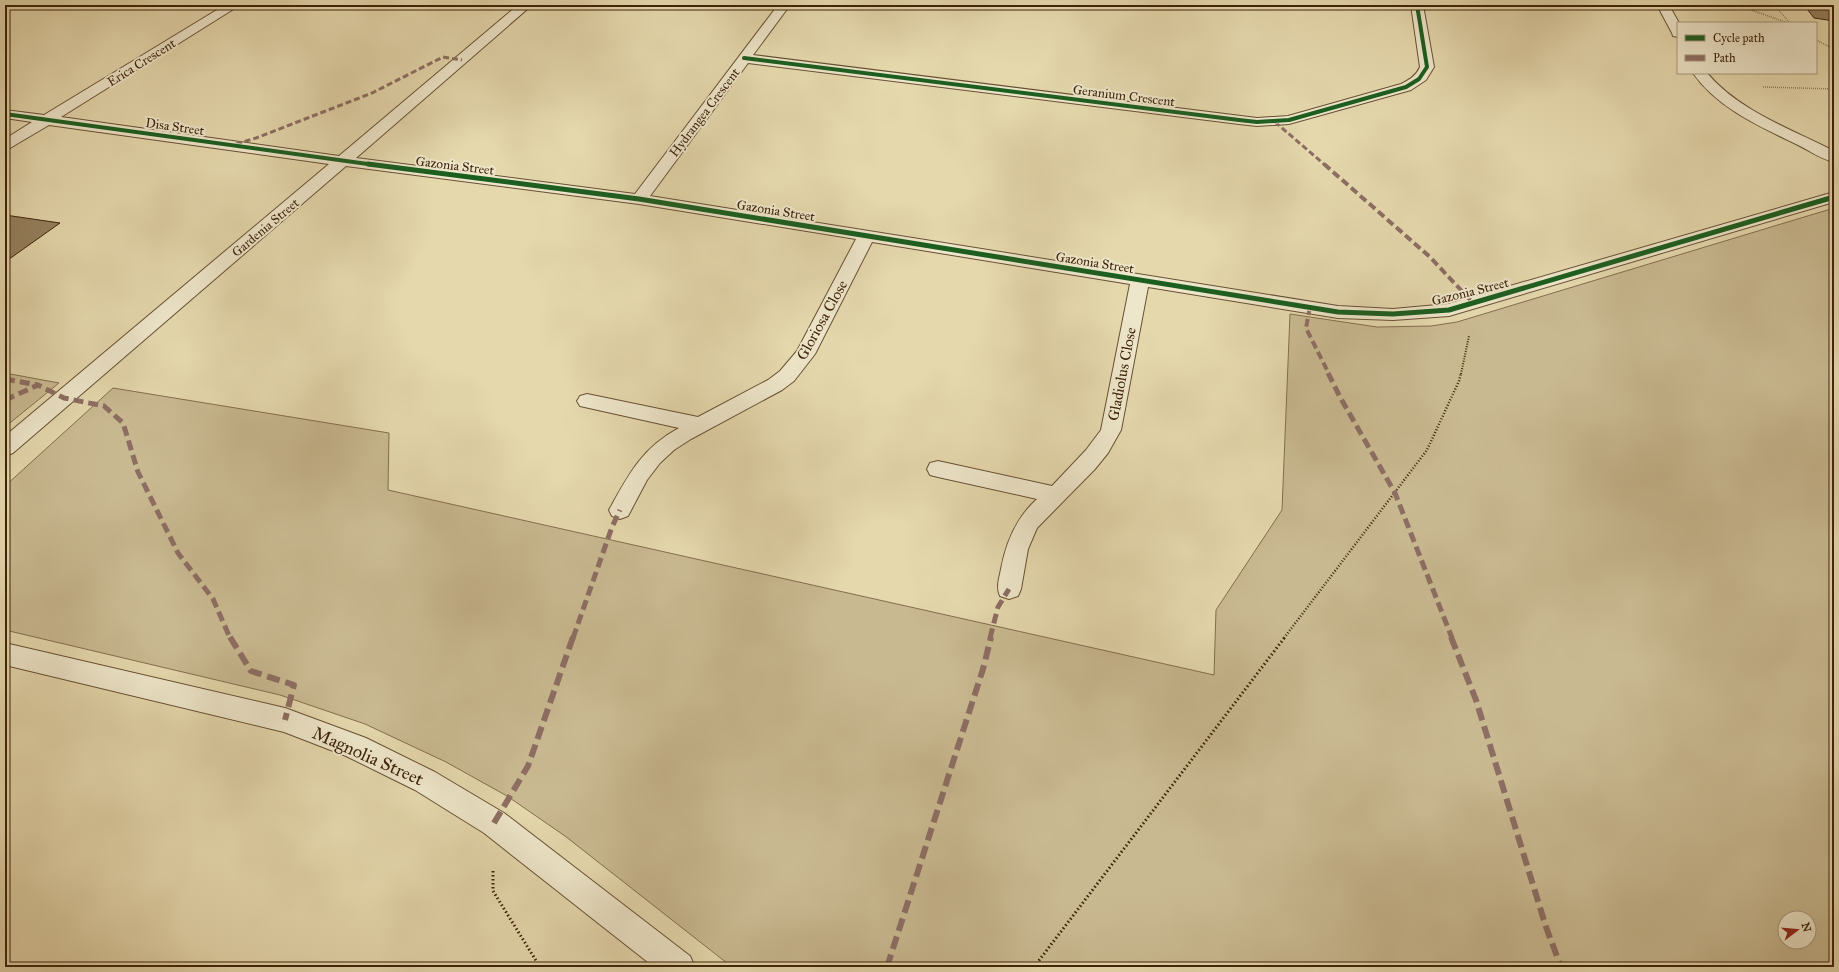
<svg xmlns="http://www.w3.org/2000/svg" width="1839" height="972" font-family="'IM FELL Great Primer',serif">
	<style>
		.green { fill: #c9b991; stroke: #846e4e; fill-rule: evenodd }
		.building { fill: #95815f; stroke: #3e230a }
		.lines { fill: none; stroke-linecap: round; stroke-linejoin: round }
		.minor-casing { stroke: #685033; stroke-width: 2 }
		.path-far3 { stroke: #3e230a; stroke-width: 1.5; stroke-dasharray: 0.5 1.5; stroke-linecap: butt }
		.path-far2 { stroke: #3e230a; stroke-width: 2; stroke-dasharray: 1 1.5; stroke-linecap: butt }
		.path-far1 { stroke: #3e230a; stroke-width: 2.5; stroke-dasharray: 1 2; stroke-linecap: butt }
		.path { stroke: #3e230a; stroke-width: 3; stroke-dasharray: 1.5 2.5; stroke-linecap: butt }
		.minor { fill: #eee6ca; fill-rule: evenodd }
		.quiet-far3 { stroke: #8d6e63; stroke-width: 3; stroke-dasharray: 6 3; stroke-linecap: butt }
		.quiet-far2 { stroke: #8d6e63; stroke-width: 4; stroke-dasharray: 8 4; stroke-linecap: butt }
		.quiet-far1 { stroke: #8d6e63; stroke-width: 5; stroke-dasharray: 10 5; stroke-linecap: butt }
		.quiet { stroke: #8d6e63; stroke-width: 6; stroke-dasharray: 13 6; stroke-linecap: butt }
		.cycleway-far1-casing { stroke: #eee6ca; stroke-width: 5.5 }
		.cycleway-casing { stroke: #eee6ca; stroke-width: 7 }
		.cycleway-far1 { stroke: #1b5e20; stroke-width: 4 }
		.cycleway { stroke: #1b5e20; stroke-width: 5 }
		.labels { text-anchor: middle; stroke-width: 4; stroke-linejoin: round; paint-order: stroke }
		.far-street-label { font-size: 13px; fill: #3e230a; stroke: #eee6ca }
		.street-label { font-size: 15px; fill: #3e230a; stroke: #eee6ca }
		.near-street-label { font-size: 18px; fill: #3e230a; stroke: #eee6ca }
	</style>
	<rect width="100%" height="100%" fill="#e5d8ad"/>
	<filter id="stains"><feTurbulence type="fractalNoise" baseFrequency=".005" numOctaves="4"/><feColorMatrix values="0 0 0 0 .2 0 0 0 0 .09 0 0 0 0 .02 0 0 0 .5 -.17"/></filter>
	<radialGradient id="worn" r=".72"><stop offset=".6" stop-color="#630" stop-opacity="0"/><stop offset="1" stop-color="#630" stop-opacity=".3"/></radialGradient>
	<path class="green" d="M1834 208V967H732L565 836 507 796 446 762 365 724 280 695 5 630V486L113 388 389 433 388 490 1214 675 1216 610 1282 510 1290 314 1377 327 1431 326 1457 322ZM1785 918H1809V942H1785Z
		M5 373 59 383 5 427Z"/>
	<path class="building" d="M1804 5H1829L1834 12V21L1814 18Z
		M5 215 60 223 5 262Z"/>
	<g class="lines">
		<defs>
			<path id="minor" d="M225 5H240L61 117 339 156 518 5H532L356 158 635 194 778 5H790L753 55 1257 118 1288 116 1401 84C1409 80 1416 76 1420 67L1411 5H1423L1434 67 1426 80 1411 90 1289 124 1257 126 1239 124 748 63 650 196 1338 306 1393 309 1448 304 1834 192V202L1449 316 1393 320 1338 318 1148 287 1121 430 1108 453 1095 469 1037 528 1028 549 1021 589 1018 596 1009 599 1000 596C996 587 999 579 1001 569 1006 542 1016 518 1037 499L938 477 930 475 927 469 930 463 938 461 1052 486 1086 450 1101 430 1130 284 872 242 815 354 794 381 782 390 691 439 674 450 660 463 647 480 628 516 620 519 612 516 609 510C629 474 641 449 679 428L580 406 577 401 580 396 587 394 698 417 768 380 780 371 797 351 856 239 639 204 346 166 13 453 5 456V436L329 164 49 125 10 148 5 150V139L32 122 5 118V110L44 115Z
				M1657 5H1669L1679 23 1678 37 1673 36 1672 33Z
				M1693 73H1707C1739 111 1791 129 1834 151V162C1821 159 1810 151 1798 145 1761 127 1717 108 1693 73Z
				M5 643 285 708 366 738 435 772 504 813 690 956 695 967H654L484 833 415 790 346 756 284 732 5 665Z"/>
		</defs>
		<use href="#minor" class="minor-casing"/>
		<path class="path-far3" d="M1737 5 1788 23
			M1774 5 1790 23
			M1816 40 1834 49
			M1763 87 1834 89"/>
		<path class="path-far2" d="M1461 374 1469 336"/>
		<path class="path-far1" d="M1284 638 1427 450 1459 381 1461 373"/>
		<path class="path" d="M493 871V891L540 967
			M1034 967 1285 637"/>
		<use href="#minor" class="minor"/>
		<path class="quiet-far3" d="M1275 122 1325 165
			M236 144 256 138 372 93 443 57 462 60"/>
		<path class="quiet-far2" d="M1324 164 1430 257 1474 304
			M1310 307 1306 328 1329 374"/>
		<path class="quiet-far1" d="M1328 373 1340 397 1395 493 1452 638
			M5 379 38 385
			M5 400 38 385 64 398 104 406 123 423 138 472 178 553 213 599 230 638
			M573 638 612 527 620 510
			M990 638 998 607 1009 589"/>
		<path class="quiet" d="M230 637 251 671 294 685 285 720
			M1451 637 1476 700 1546 927 1561 967
			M494 823 528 766 573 637
			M887 967 983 669 991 637"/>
		<defs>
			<path id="cycleway-far1" d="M744 58 1239 120 1257 122 1289 120 1406 87 1419 79 1427 67 1417 5
				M5 114 375 165"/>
			<path id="cycleway" d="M368 164 639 199 1338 312 1393 314 1449 310 1834 197"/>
		</defs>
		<use href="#cycleway-far1" class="cycleway-far1-casing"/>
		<use href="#cycleway" class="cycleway-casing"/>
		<use href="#cycleway-far1" class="cycleway-far1"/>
		<use href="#cycleway" class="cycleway"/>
	</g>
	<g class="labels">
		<g class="far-street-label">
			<text transform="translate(141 62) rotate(-32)" y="5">Erica Crescent</text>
			<text transform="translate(1124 95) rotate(7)" y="5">Geranium Crescent</text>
			<text transform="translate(704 112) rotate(-53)" y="5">Hydrangea Crescent</text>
			<text transform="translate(175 126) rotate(8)" y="5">Disa Street</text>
			<text transform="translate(455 165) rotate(7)" y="5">Gazonia Street</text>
			<text transform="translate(776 210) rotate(9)" y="5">Gazonia Street</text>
			<text transform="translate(265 227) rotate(-40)" y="5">Gardenia Street</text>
			<text transform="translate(1095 262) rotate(9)" y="5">Gazonia Street</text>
			<text transform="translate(1470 291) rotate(-14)" y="5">Gazonia Street</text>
		</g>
		<g class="street-label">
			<text transform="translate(822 320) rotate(-61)" y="5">Gloriosa Close</text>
			<text transform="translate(1122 374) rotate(-79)" y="5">Gladiolus Close</text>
		</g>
		<g class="near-street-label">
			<text transform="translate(368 756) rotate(24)" y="6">Magnolia Street</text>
		</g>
	</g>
	<rect width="1839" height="972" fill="none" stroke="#e5d8ad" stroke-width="20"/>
	<rect x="6" y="6" width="1827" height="960" fill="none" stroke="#3e230a" stroke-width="2"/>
	<rect x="10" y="10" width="1819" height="952" fill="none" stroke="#3e230a"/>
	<rect x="1677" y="22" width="140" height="52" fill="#eee6ca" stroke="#a8987d"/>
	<rect x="1685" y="35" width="20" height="6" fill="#1b5e20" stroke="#a8987d"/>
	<text x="1713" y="42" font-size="12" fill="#3e230a">Cycle path</text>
	<rect x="1685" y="55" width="20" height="6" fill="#8d6e63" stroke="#a8987d"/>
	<text x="1713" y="62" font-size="12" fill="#3e230a">Path</text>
	<g transform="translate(1797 930) rotate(74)"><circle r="19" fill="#eee6ca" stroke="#a8987d"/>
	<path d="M0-3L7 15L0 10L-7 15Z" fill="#8f2418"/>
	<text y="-6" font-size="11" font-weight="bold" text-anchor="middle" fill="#3e230a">N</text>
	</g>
	<rect width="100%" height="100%" filter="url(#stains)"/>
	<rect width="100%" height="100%" fill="url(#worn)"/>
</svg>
